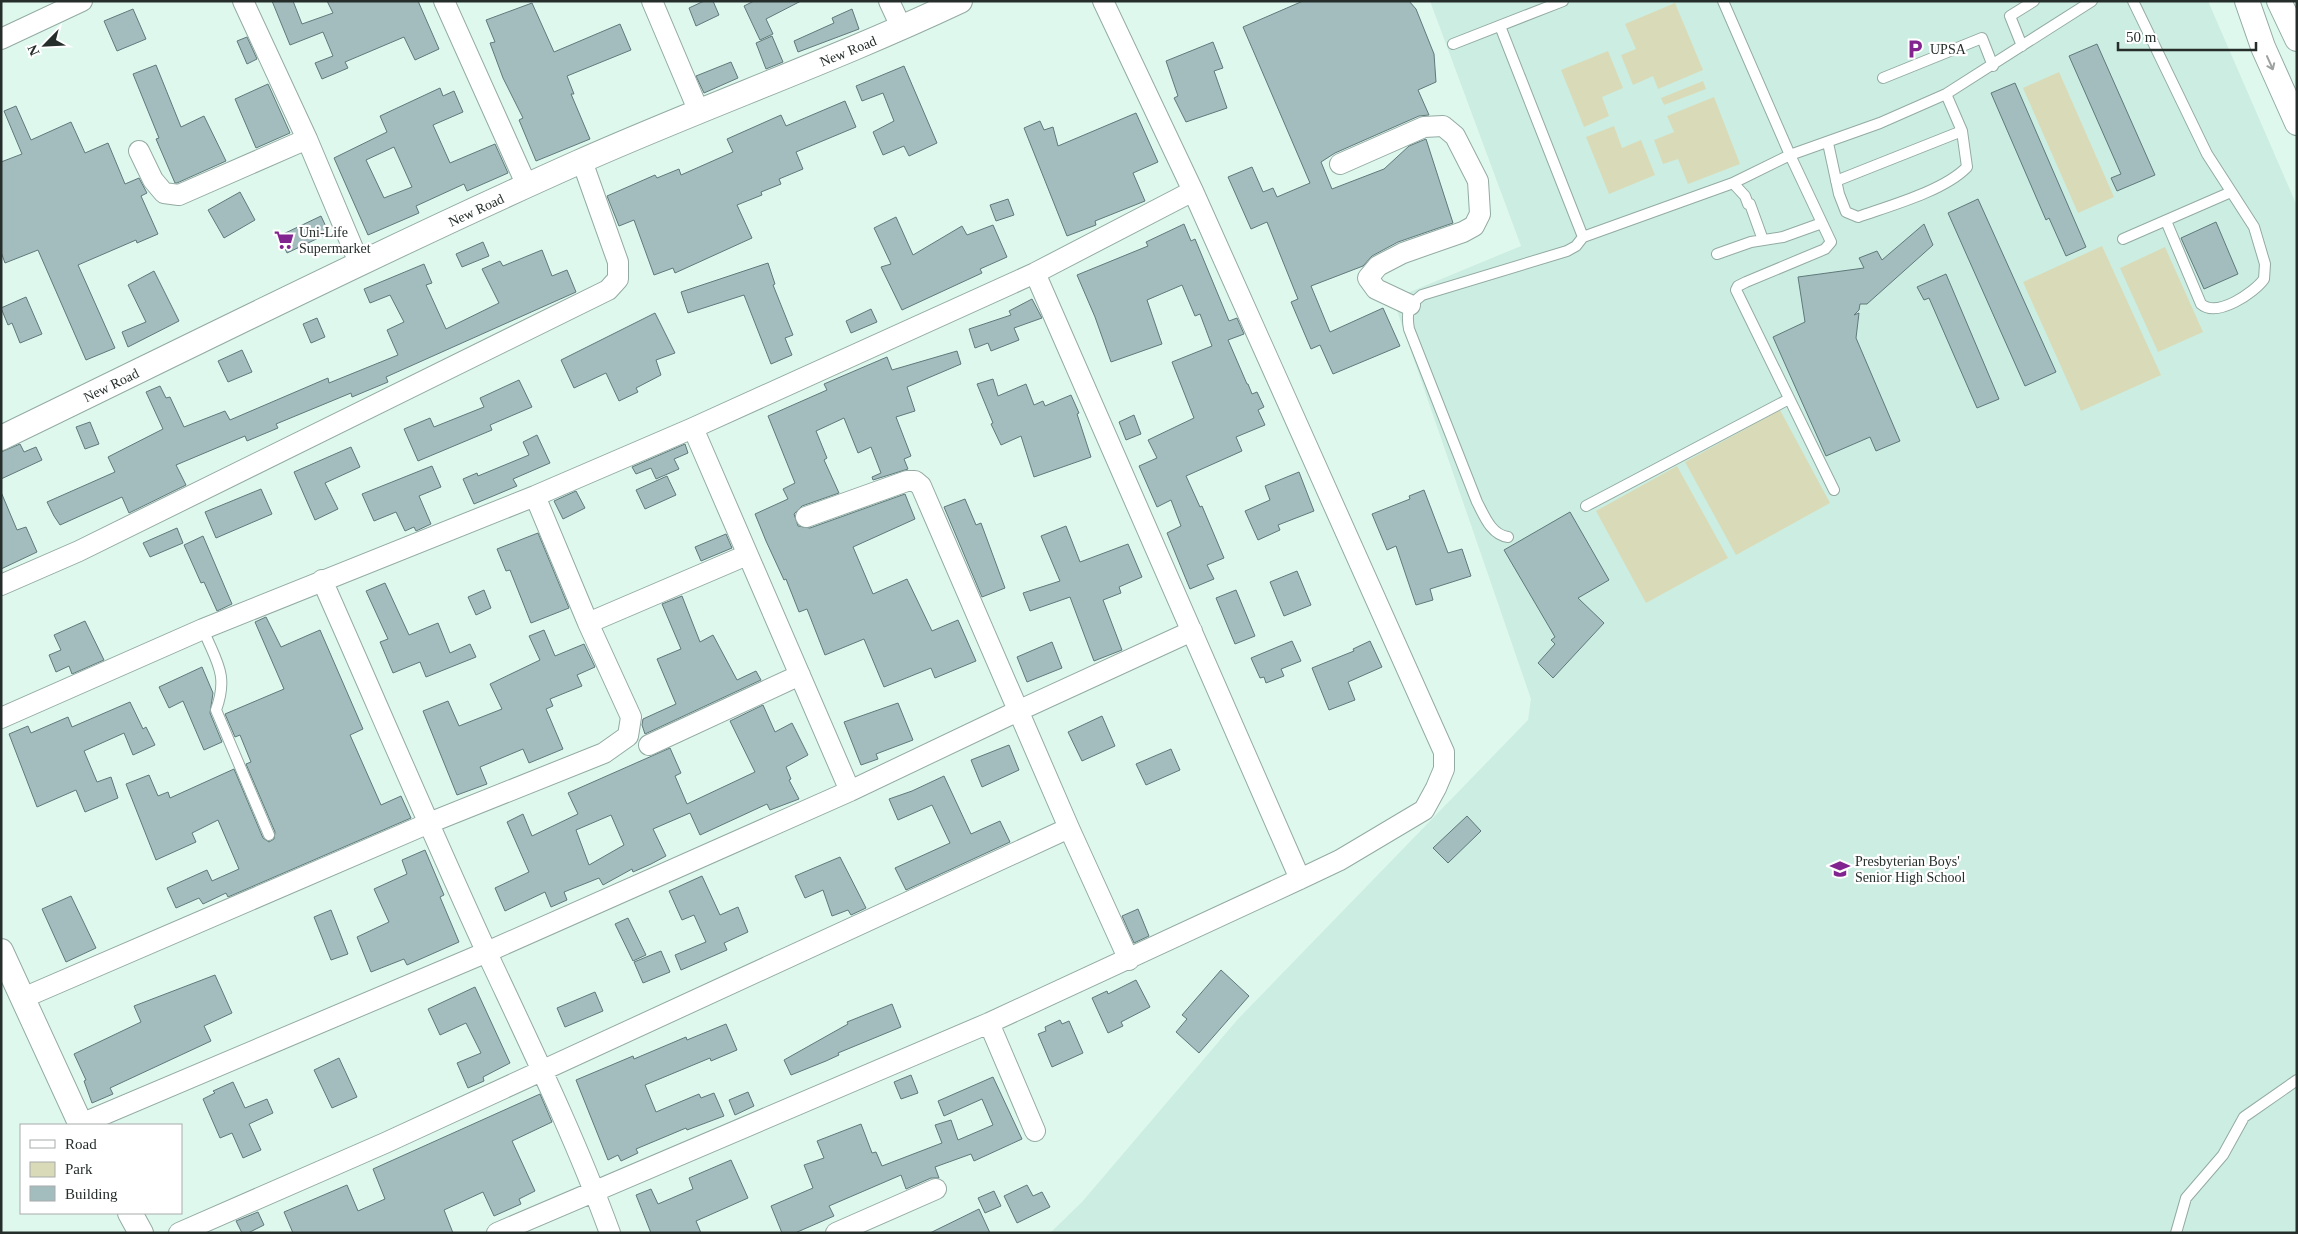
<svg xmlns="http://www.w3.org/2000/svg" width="2298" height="1234" font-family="Georgia,serif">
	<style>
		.built { fill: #ccede1 }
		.green { fill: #d9dbb8 }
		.building { fill: #a3bdbf; stroke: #60797b; fill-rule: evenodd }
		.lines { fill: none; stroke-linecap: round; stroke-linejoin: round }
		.service-casing { stroke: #93aba2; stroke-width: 12 }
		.minor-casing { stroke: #93aba2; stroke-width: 22 }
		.tertiary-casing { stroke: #93aba2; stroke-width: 26 }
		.service { stroke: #fff; stroke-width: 10 }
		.minor { stroke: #fff; stroke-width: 20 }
		.tertiary { stroke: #fff; stroke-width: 24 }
		.oneway { stroke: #9da1a0 }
		.labels { text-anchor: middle; stroke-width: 4.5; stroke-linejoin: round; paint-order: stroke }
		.poi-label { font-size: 14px; fill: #252e2b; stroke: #fff; text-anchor: start }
		.street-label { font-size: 14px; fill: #252e2b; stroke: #fff }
	</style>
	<rect width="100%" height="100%" fill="#dff8ee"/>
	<path class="built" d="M1430 1H2208L2297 206V1233H1050L1082 1202 1238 1019 1528 720 1531 699 1393 299 1521 246Z"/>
	<path class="green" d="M1675 3 1703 70 1658 89 1653 76 1633 85 1621 55 1636 49 1625 24Z
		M1608 51 1623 88 1602 97 1609 116 1584 127 1561 70Z
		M2059 72 2114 197 2078 213 2023 88Z
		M1703 81 1706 89 1664 105 1661 98Z
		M1714 97 1740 164 1688 184 1678 159 1663 164 1654 140 1674 132 1667 116Z
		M1614 126 1622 148 1641 140 1655 175 1609 194 1586 137Z
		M2102 246 2161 375 2081 411 2023 282Z
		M2165 247 2203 332 2158 352 2120 268Z
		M1780 410 1830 503 1736 555 1685 462Z
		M1677 466 1728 558 1646 603 1596 511Z"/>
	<path class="building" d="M272 1H293L302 24 333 13 327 1H418L439 49 415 60 404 37 345 62 348 68 322 79 315 63 333 56 323 32 290 45Z
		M704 1H713L719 15 696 26 689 8Z
		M754 1H801L766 19 773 34 760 40 744 6Z
		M1303 1H1409L1416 9 1434 54 1436 82 1418 90 1429 115 1419 116 1335 153 1321 162 1332 189 1384 169 1409 146 1426 139 1453 223 1398 242 1372 256 1363 266 1311 286 1330 332 1383 308 1400 346 1333 374 1320 345 1311 349 1291 302 1298 299 1267 222 1251 229 1228 177 1252 167 1263 192 1273 188 1277 197 1310 183 1243 27Z
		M532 3 554 52 620 24 631 50 567 76 574 94H571L590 139 536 161 519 120 523 118 503 78 490 43 495 42 486 20Z
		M133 9 146 39 117 51 104 21Z
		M852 9 859 29 798 52 794 41 834 23 832 18Z
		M772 36 783 62 766 69 756 43Z
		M247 37 257 59 247 64 237 41Z
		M1213 42 1223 68 1214 71 1227 108 1186 122 1174 98 1178 96 1166 61Z
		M2097 44 2155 175 2117 191 2111 178 2121 174 2069 56Z
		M731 62 738 78 704 93 696 76Z
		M156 65 181 127 204 116 226 161 177 183H175L156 139 159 138 133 74Z
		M904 66 937 143 909 156 904 146 883 155 873 132 894 121 883 93 862 101 856 86Z
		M2015 83 2086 247 2066 256 2049 218 2046 220 1991 93Z
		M268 84 290 133 256 148 235 99Z
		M440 88 443 96 454 91 463 112 433 125 450 163 495 144 508 173 467 191 464 184 416 206 419 213 368 235 334 158 387 132 380 116ZM394 147 412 187 384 198 366 160Z
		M845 101 856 127 796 152 803 169 779 179 781 184 761 192 762 195 737 205 752 238 675 273 673 268 654 275 634 220 619 226 607 196 655 175 657 178 679 169 681 175 733 152 727 139 781 115 786 126Z
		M16 106 31 140 71 122 85 153 108 143 125 184 139 178 147 193 141 196 158 234 137 243 136 240 78 265 115 348 86 360 38 250 5 263 1 252V162L22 154 4 111Z
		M1136 113 1158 162 1133 173 1145 201 1095 221 1096 225 1067 236 1024 128 1040 121 1044 130 1053 127 1058 146Z
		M240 192 255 220 224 238 208 210Z
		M1008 199 1014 215 996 221 990 205Z
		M1978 199 2056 372 2025 386 1948 213Z
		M321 216 329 233 287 253 279 236Z
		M896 217 913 255 962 226 967 235 993 225 1007 257 980 269 982 273 902 310 881 267 891 264 874 228Z
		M2216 222 2238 274 2204 289 2181 238Z
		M1184 224 1191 241 1195 239 1229 321 1237 318 1244 334 1228 340 1247 384H1248L1252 394 1257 392 1264 407 1258 410 1265 425 1236 437 1242 451 1186 476 1200 507 1202 506 1224 558 1207 565 1214 579 1190 589 1167 533 1181 526 1171 500 1157 507 1139 466 1157 458 1148 440 1194 418 1172 362 1212 346 1200 314 1195 316 1182 285 1147 300 1162 344 1111 362 1095 317 1077 275 1148 246 1146 242Z
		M1924 224 1933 245 1867 304H1860L1859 310 1854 315 1859 313 1856 338 1900 441 1876 451 1870 437 1826 456 1773 337 1805 322 1798 277 1864 268 1859 258 1877 251 1882 260Z
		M483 242 489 256 462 267 456 254Z
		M542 250 552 276 567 270 576 292 386 377 388 382 352 397 351 393 276 424 278 428 247 441 245 436 176 465 186 485 129 513 122 497 60 525 54 516 47 502 115 472 108 457 163 429 146 392 160 386 166 398 170 397 184 427 225 411 230 420 328 378 329 383 398 355 387 330 404 322 390 295 370 303 364 289 424 264 432 283 426 285 446 329 499 303 482 269 500 261 503 266Z
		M768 263 775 284 773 285 793 335 785 338 792 355 771 364 744 295 688 313 681 292Z
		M154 271 179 321 128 347 122 332 146 322 128 285Z
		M1946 274 1999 399 1977 408 1929 298 1924 300 1917 287Z
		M26 297 42 334 20 343 12 323 8 325 1 308Z
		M1032 299 1042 318 1014 328 1019 340 991 351 988 343 975 348 969 329 1011 315 1009 311Z
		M871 309 877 322 851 333 846 321Z
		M655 313 675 353 656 360 661 375 636 388 638 392 619 401 606 373 574 388 561 360Z
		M317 318 325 337 311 343 303 324Z
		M242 350 252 372 228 382 218 361Z
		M957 351 961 364 907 387 915 411 896 417 911 456 904 459 908 469 873 480 872 477 881 473 871 447 858 453 844 418 816 431 827 458 824 460 839 493 802 506 794 514 798 526 810 528 905 494 915 519 853 547 873 594 907 579 932 631 958 620 976 661 935 678 931 668 884 687 864 639 825 655 807 609 799 612 786 579 784 580 766 541 755 514 788 499 783 489 795 483 768 416 827 390 824 384 887 357 892 370Z
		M993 379 998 396 1026 384 1034 405 1043 401 1045 406 1071 395 1079 413 1077 414 1091 457 1034 477 1021 436 1001 445 991 424 993 423 977 384Z
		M519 380 532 407 490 425 492 430 418 461 404 429 430 418 434 427 484 407 480 398Z
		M1134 415 1141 434 1126 440 1119 422Z
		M90 422 99 444 85 449 76 427Z
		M537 435 550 463 513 479 517 486 474 504 463 479 477 473 478 476 529 455 523 442Z
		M20 444 24 452 36 447 42 460 1 479V452Z
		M685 444 688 453 674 459 679 469 656 479 651 468 636 474 632 467Z
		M351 447 360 467 325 483 338 509 315 520 294 472Z
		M432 466 441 487 419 496 431 524 416 531 414 527 405 531 396 512 374 521 362 494Z
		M1299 472 1314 511 1278 525 1280 530 1258 540 1245 511 1270 500 1265 486Z
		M667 476 676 495 645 509 636 490Z
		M261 489 272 514 216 538 205 512Z
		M1424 490 1448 553 1462 549 1471 576 1430 589 1433 600 1416 605 1396 546 1387 550 1372 514 1410 499 1409 496Z
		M576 491 585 508 563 519 554 501Z
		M1 492 17 530 26 527 37 552 1 569Z
		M965 499 976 525 981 523 1005 588 982 597 944 507Z
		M1570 512 1609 580 1578 598 1604 623 1553 678 1538 663 1555 644 1551 640 1555 637 1504 550Z
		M1066 526 1080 562 1128 544 1142 577 1119 587 1121 593 1103 600 1122 650 1094 661 1070 597 1030 611 1023 593 1060 581 1041 536Z
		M177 528 183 543 150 557 143 543Z
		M538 533 569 608 531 623 510 570 506 571 497 549Z
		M726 534 732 548 701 561 695 547Z
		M203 536 232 604 217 611 204 582 201 583 184 545Z
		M1297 571 1311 605 1284 616 1270 582Z
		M385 583 409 635 438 623 450 653 470 644 476 657 426 677 420 662 393 673 380 642 388 639 366 591Z
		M484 590 491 608 476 615 468 597Z
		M1236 590 1255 636 1235 644 1216 598Z
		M682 596 700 642 713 635 737 680 756 671 761 680 645 734 642 725 643 719 676 704 657 659 681 649 662 604Z
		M266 617 281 647 320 630 363 729 350 735 381 805 401 796 411 818 228 897 226 893 203 904 199 898 176 908 167 888 207 870 212 881 239 869 218 820 192 833 196 842 156 860 126 784 149 775 158 796 168 792 170 798 234 769 263 838 269 842 274 839 275 832 246 764 251 762 240 735 235 737 225 714 284 689 255 622Z
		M85 621 104 660 72 674 69 666 56 672 49 655 61 650 54 635Z
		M544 630 555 656 584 644 595 667 577 675 582 686 550 699 553 706 546 709 563 749 529 763 523 749 480 767 487 784 457 795 423 711 448 701 459 726 502 709 490 684 540 660 529 636Z
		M1292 641 1301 661 1281 669 1284 676 1266 683 1264 677 1260 678 1251 658Z
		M1370 641 1382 667 1348 682 1355 700 1329 710 1312 668 1354 651 1353 649Z
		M1052 642 1062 668 1027 682 1017 657Z
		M202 667 213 693 210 713 222 742 204 750 183 701 169 708 159 687Z
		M130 702 143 729 146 727 155 745 133 755 124 733 84 751 97 782 111 777 118 798 85 812 76 790 37 807 9 734 28 726 31 733 68 717 72 727Z
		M898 703 913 740 876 754 878 759 861 765 844 722Z
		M763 705 775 732 792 723 808 755 786 767 791 779 789 780 799 799 770 810 767 804 700 835 690 813 653 829 666 856 651 864 633 872 632 869 603 885 599 878 564 892 567 900 551 907 545 892 505 911 495 888 529 872 507 822 523 814 532 836 578 814 568 793 670 748 681 773 675 776 687 804 755 772 730 721ZM611 815 624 845 589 865 576 830Z
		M1102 716 1115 746 1082 761 1068 732Z
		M1009 745 1019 770 982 787 971 760Z
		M1171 749 1180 770 1146 785 1136 764Z
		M944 776 971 834 1000 821 1010 842 906 890 895 868 950 843 932 805 898 820 889 799 912 791Z
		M1467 816 1481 831 1448 863 1433 848Z
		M425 850 444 895 440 897 459 942 407 965 404 959 371 972 357 937 389 922 374 889 407 874 402 860Z
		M840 857 866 908 851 915 848 910 832 916 823 890 805 898 795 876Z
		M702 876 720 915 738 907 748 932 724 943 727 950 681 970 675 955 706 942 694 915 682 920 669 891Z
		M71 896 96 948 66 962 42 909Z
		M1138 909 1149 936 1134 943 1122 916Z
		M331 910 348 954 331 960 314 917Z
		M628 918 646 955 633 961 615 924Z
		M661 951 670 972 643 983 634 962Z
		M1221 970 1249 996 1199 1053 1176 1032 1187 1019 1182 1015Z
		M215 975 232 1013 204 1026 211 1041 110 1088 113 1094 92 1103 84 1081 86 1080 74 1054 141 1022 134 1006Z
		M1136 980 1150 1007 1121 1022 1123 1026 1108 1033 1092 998 1107 991 1108 994Z
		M475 987 510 1063 483 1077 484 1081 468 1088 457 1063 481 1053 466 1023 440 1035 428 1009Z
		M595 992 603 1011 565 1027 557 1008Z
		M892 1004 901 1027 838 1053 839 1055 826 1061 791 1075 784 1060 848 1024 847 1022Z
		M1060 1020 1062 1024 1069 1021 1083 1053 1052 1067 1038 1034 1046 1031 1045 1027Z
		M726 1024 737 1050 711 1061 710 1058 645 1085 656 1112 699 1094 701 1098 714 1093 724 1116 687 1130 686 1128 636 1149 638 1153 621 1161 618 1155 608 1160 576 1080 633 1056 634 1059 686 1037 687 1040Z
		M339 1058 357 1097 332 1108 314 1070Z
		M911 1075 918 1093 901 1099 894 1082Z
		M993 1077 1022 1139 974 1161 971 1154 935 1167 939 1178H931L906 1189 901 1175 829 1206 834 1216 795 1233H782L771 1206 813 1188 804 1165 824 1158 817 1141 861 1124 872 1153 876 1152 882 1166 942 1143 935 1125 951 1120 958 1140 993 1125 982 1099 944 1116 938 1101Z
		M233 1082 245 1108 267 1099 273 1113 249 1124 261 1150 243 1158 232 1133 220 1138 203 1099 215 1093 213 1091Z
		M748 1092 754 1106 735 1115 729 1100Z
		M540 1094 552 1122 512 1141 535 1191 519 1199 521 1204 494 1216 483 1192 444 1210 453 1233H293L284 1212 347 1185 358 1211 385 1199 373 1169Z
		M731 1160 748 1198 696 1221 701 1233H651L636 1195 651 1189 658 1204 693 1189 689 1178Z
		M1027 1185 1033 1196 1042 1192 1050 1207 1017 1223 1004 1196Z
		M994 1191 1001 1206 985 1213 978 1198Z
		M979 1209 990 1233H930Z
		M258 1212 264 1225 248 1233H242L236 1221Z"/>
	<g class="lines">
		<defs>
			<path id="service" d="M1723 1 1790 155 1880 123 1946 94 2092 1
				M2133 1 2207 154 2254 227 2265 264 2264 279C2254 293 2217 318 2201 304L2166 221
				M1500 26 1583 237 1576 246 1567 251 1422 295C1408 306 1406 312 1409 329L1477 502C1484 515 1491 535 1508 537
				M1453 44 1563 1
				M2022 46 2010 16 2034 1
				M1883 78 1982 38 1993 66
				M1828 143 1839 194 1846 212 1858 217C1889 206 1944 191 1967 167L1962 131 1946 94
				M1836 181 1962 131
				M1733 183 1790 155 1831 242 1825 249 1746 282 1738 286 1736 290 1834 490
				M1583 237 1733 183 1745 196 1748 204H1750L1763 240
				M2123 239 2231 192
				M1717 254 1751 242 1783 237 1822 223
				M1586 506 1789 399
				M203 629C216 662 229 674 216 710L269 835
				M2176 1233 2186 1198 2223 1155 2244 1117 2297 1080"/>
			<path id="minor" d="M243 1 307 139 360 265
				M444 1 527 186
				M652 1 699 112
				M889 1 902 29
				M1 39 82 1
				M139 151 153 180 164 193 179 195 307 139
				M1340 164 1424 127 1443 126 1455 136 1478 181 1480 214 1474 226 1463 232 1403 253 1378 266 1368 278 1376 289 1410 305
				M1035 273 1300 879
				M693 428 850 791
				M806 517 907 481H915L921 486 1069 828 1129 960
				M322 580C377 704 430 829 487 953 530 1045 575 1137 610 1233
				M1 585 79 551 608 290 618 279V262L582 161
				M588 623 747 555
				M1 718 203 629 535 496 693 428 1035 273 1193 191
				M649 745 800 675
				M23 998 429 823 604 753 628 736 631 717 588 623 535 496
				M989 1023 1035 1131
				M81 1124 487 952 850 791 1020 710 1192 631
				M179 1233 385 1143 1069 828
				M497 1233 989 1023 1300 879 1340 860 1424 810 1436 788 1444 769V752L1193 191 1103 1
				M836 1233 936 1189"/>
			<path id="tertiary" d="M2247 1 2263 47 2297 123
				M2279 1 2297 39
				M1 438C193 345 384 249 579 162 705 106 835 60 960 1
				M1 951 81 1125
				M130 1213 141 1233"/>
		</defs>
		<use href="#service" class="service-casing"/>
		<use href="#minor" class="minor-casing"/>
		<use href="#tertiary" class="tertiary-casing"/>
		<use href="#service" class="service"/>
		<use href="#minor" class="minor"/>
		<use href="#tertiary" class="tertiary"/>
	</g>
	<defs><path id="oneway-shaft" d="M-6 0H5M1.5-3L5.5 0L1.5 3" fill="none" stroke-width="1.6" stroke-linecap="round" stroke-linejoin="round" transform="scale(1.25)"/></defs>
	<use class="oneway" href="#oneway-shaft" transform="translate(2270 63) rotate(66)"/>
	<defs>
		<symbol id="parking-bare" viewBox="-9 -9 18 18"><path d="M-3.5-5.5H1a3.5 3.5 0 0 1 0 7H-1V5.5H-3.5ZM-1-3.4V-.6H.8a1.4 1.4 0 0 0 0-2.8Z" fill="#82248f" stroke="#fff" stroke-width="2.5" paint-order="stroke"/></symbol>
		<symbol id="supermarket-bare" viewBox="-9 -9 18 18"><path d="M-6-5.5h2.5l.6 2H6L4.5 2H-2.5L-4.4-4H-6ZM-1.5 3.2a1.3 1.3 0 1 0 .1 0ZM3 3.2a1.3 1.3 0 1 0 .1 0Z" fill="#82248f" stroke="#fff" stroke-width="2.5" paint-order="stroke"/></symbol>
		<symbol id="school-bare" viewBox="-9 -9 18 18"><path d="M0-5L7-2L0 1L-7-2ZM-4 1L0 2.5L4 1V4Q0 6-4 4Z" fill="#82248f" stroke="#fff" stroke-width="2.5" paint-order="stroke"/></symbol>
	</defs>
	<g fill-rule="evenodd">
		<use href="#parking-bare" x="1901" y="35" width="28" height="28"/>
		<use href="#supermarket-bare" x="270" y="226" width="28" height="28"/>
		<use href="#school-bare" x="1826" y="855" width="28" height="28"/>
	</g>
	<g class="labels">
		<g class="poi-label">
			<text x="1930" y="54">UPSA</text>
			<text x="299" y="237">Uni-Life<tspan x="299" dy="16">Supermarket</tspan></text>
			<text x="1855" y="866">Presbyterian Boys'<tspan x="1855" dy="16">Senior High School</tspan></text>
		</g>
		<g class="street-label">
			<text transform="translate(848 51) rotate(-22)" y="5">New Road</text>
			<text transform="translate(476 210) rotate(-25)" y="5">New Road</text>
			<text transform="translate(111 385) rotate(-26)" y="5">New Road</text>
		</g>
	</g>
	<rect width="2298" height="1234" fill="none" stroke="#252e2b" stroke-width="5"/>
	<rect x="20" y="1124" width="162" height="90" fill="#ffffff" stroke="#a8abaa"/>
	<rect x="30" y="1140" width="25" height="8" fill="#ffffff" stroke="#a8abaa"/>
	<text x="65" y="1149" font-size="15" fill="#252e2b">Road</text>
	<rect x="30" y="1162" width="25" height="15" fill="#d9dbb8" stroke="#a8abaa"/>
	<text x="65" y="1174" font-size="15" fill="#252e2b">Park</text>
	<rect x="30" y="1186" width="25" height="15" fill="#a3bdbf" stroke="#a8abaa"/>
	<text x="65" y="1199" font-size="15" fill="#252e2b">Building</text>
	<g transform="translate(45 45) rotate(246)" stroke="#ffffff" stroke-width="4" paint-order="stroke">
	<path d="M0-4L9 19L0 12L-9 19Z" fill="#252e2b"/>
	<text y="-8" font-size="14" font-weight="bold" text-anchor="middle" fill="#252e2b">N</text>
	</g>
	<path d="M2118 42v8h138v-8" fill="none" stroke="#252e2b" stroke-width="2.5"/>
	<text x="2126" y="42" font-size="15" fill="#252e2b" stroke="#ffffff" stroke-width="4" paint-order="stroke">50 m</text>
</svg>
